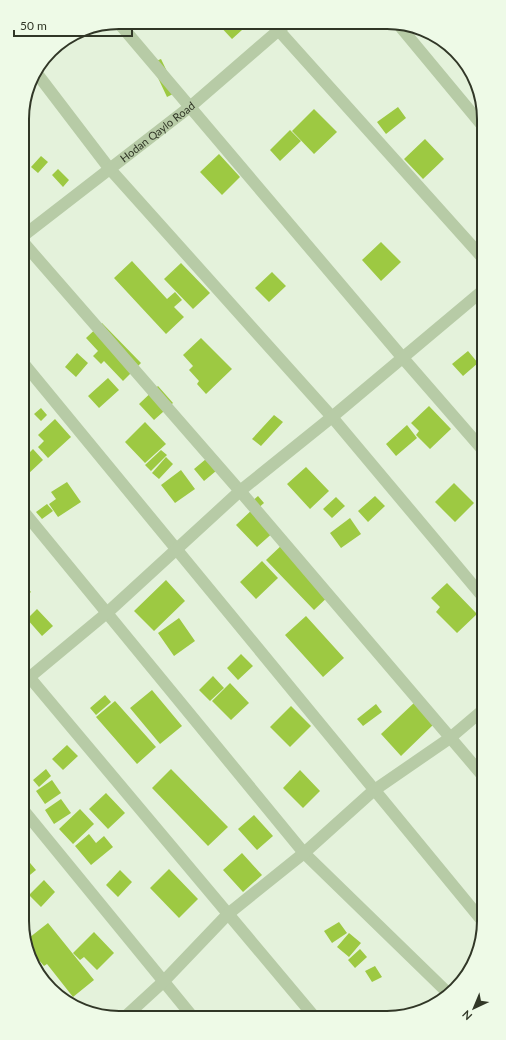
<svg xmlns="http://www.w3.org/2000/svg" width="506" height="1040" font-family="Lato,sans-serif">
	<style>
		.building { fill: #9dc942 }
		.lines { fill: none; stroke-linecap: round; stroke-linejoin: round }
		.minor { stroke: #b7cba6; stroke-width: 12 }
		.labels { text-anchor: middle; stroke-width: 3; stroke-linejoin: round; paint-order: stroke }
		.street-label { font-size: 11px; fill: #313727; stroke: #eefae7 }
		.rim { fill: none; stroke: #313727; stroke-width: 2 }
	</style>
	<rect width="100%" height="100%" fill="#e4f2db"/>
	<path class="building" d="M217 23H235L242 30 232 39Z
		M161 59 177 92 167 97 151 63Z
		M398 107 406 118 386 134 377 122Z
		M314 109 337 132 314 154 292 131Z
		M290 130 301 141 280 161 270 150Z
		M425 139 444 159 423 179 404 159Z
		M219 154 240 177 222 195 200 172Z
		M41 156 48 162 38 173 31 167Z
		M58 169 69 180 63 187 52 175Z
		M381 242 401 262 381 281 362 260Z
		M132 261 167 299 175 292 182 300 174 307 184 317 166 334 114 278Z
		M181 263 210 293 193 309 164 279Z
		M272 272 286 286 269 302 255 288Z
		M102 323 141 363 123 381 104 361 101 364 93 356 98 351 86 338Z
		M201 338 232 369 206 394 197 384 199 381 189 370 193 366 183 355Z
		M468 351 478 363 463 376 452 364Z
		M77 353 88 363 76 377 65 367Z
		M108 378 119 390 99 408 88 396Z
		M158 386 173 403 154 420 139 404Z
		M429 406 451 429 430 449 416 435 419 431 411 423Z
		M41 408 47 415 41 421 34 414Z
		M274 415 283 422 261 446 252 439Z
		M55 419 71 437 48 458 38 447 44 441 38 435Z
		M145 422 166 444 145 463 125 442Z
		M407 425 417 438 396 456 386 444Z
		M33 449 43 460 26 476 24 474V458Z
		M161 450 167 455 151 471 145 465Z
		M212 454 222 466 204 481 194 469Z
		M166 457 173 464 159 479 152 473Z
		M306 467 329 491 310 509 287 484Z
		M181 470 195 489 175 503 161 485Z
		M67 482 81 502 58 517 49 504 56 499 51 492Z
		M454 483 474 503 455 522 435 502Z
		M258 496 264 503 257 509 251 502Z
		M375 496 385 506 368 522 358 511Z
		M336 497 345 506 332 518 323 509Z
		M47 504 53 511 42 519 36 512Z
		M255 507 276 530 257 547 236 525Z
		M350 518 361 534 341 548 330 533Z
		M284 543 332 593 314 610 266 560Z
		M262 561 278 578 256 599 240 582Z
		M166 580 185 601 154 631 134 611Z
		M447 583 477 614 457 633 436 612 440 607 431 598Z
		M24 584 31 592 26 596 24 594Z
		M37 609 53 626 42 636 27 619Z
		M306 616 344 658 323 677 285 635Z
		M179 618 195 641 174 656 158 633Z
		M241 654 253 666 238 680 227 668Z
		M213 676 224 688 210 701 199 690Z
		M230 683 249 703 231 720 212 701Z
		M152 690 182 726 160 744 130 708Z
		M105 695 111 702 96 715 90 708Z
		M115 701 156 747 137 764 96 717Z
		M415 702 435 723 401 756 381 734Z
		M376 704 382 712 363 726 357 719Z
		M291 706 311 726 290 747 270 727Z
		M67 745 78 756 63 770 52 759Z
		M46 769 51 776 39 787 33 780Z
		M171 769 228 827 208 846 152 788Z
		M300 770 320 791 303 808 283 788Z
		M52 780 61 793 45 804 36 791Z
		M106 793 125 813 108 829 89 809Z
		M61 799 71 813 54 824 45 810Z
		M80 809 94 824 73 844 59 829Z
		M254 815 273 836 257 850 238 829Z
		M89 834 96 843 104 836 113 847 91 865 75 846Z
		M242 853 262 875 243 892 223 870Z
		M25 857 36 870 25 879Z
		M169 869 198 899 179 918 150 888Z
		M120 870 132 882 118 897 106 885Z
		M44 880 55 892 41 907 29 895Z
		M339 922 347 933 332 943 324 931Z
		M48 923 94 980 73 997 47 964 44 966 25 944V941Z
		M94 932 114 953 97 970 84 957 80 960 73 953Z
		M349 933 361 943 349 957 337 947Z
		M360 949 367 957 355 968 348 960Z
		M375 966 382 977 372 982 365 971Z"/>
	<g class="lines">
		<g class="minor">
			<path d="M118 22 402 357 482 449"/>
			<path d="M272 23 481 256"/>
			<path d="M398 24 481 124"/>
			<path d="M35 71 109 168 332 417 483 597"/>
			<path id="s1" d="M23 236 191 106 287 23"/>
			<path d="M23 242 240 491 483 776"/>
			<path d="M24 364 484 923"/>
			<path d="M24 512 304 853 449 994"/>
			<path d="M25 672 313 1015"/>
			<path d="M25 681 108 612 240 491 332 417 481 292"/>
			<path d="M25 812 192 1016"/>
			<path d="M126 1016 163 982 228 914 304 853 373 791 450 738 483 710"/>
		</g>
	</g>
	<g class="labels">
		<g class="street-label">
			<text dy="4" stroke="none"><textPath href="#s1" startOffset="170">Hodan Qaylo Road</textPath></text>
		</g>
	</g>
	<path d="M0 0H506V1040H0ZM119 29H387A90 90 0 0 1 477 119V921A90 90 0 0 1 387 1011H119A90 90 0 0 1 29 921V119A90 90 0 0 1 119 29Z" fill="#eefae7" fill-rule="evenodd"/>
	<path class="rim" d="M119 29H387A90 90 0 0 1 477 119V921A90 90 0 0 1 387 1011H119A90 90 0 0 1 29 921V119A90 90 0 0 1 119 29Z"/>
	<g transform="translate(474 1008) rotate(224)" stroke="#eefae7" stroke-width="3" paint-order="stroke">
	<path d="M0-3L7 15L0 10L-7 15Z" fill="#313727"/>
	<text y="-6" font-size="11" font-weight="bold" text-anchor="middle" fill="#313727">N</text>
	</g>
	<path d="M14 30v6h118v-6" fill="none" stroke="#313727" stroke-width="2"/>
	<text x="20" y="30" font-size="12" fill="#313727" stroke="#eefae7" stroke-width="3" paint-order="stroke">50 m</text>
</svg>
